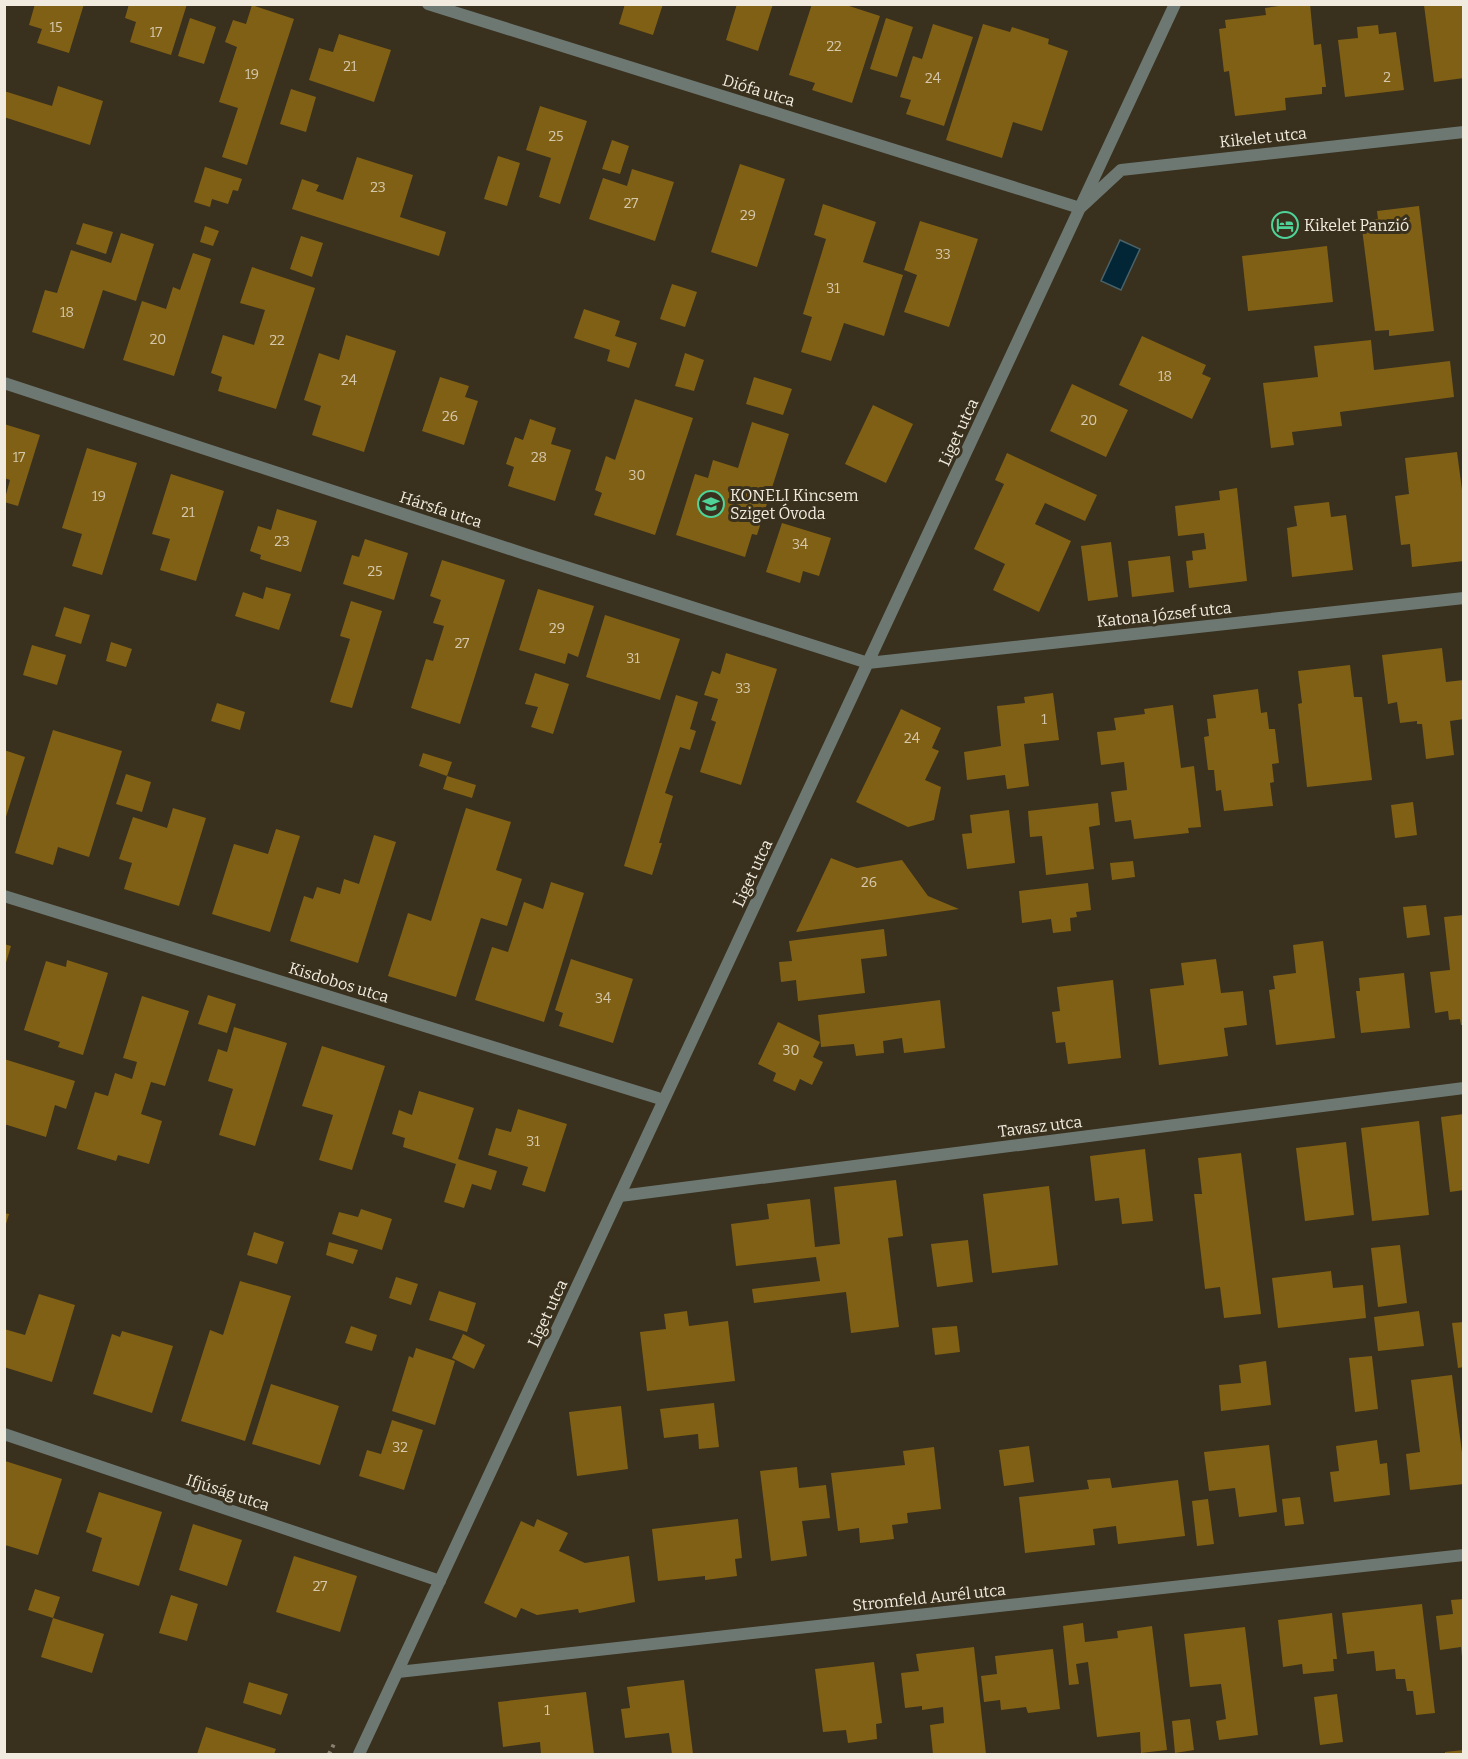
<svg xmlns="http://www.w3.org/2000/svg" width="1468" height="1759" font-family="Bitter,serif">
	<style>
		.water { fill: #022635; stroke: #4a6168; stroke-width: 1.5 }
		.building { fill: #806014 }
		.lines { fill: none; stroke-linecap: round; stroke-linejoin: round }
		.path { stroke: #888070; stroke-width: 4; stroke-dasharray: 3 4.5; stroke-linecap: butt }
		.minor { stroke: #6d7872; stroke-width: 12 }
		.labels { text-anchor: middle; stroke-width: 6; stroke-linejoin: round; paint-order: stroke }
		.number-label { font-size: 14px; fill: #d5c8ac }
		.street-label { font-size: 16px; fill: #f1ebdf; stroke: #39301d }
		.poi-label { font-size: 16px; fill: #f1ebdf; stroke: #39301d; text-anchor: start }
	</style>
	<rect width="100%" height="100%" fill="#39301d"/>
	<path class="water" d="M1120 240 1140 249 1121 290 1101 281Z"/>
	<path class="building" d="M35 4H84L69 53 37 43 42 29 29 25Z
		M129 4H187L171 55 130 42 136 22 125 18Z
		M625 4H663L653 35 619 24Z
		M737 4H773L758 51 726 40Z
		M812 4H843L880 16 852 103 812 90 815 83 789 75Z
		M1292 4H1310L1314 45 1321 44 1326 87H1322V94L1285 98 1286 110 1235 116 1229 71 1224 72 1219 29 1226 28 1225 20 1266 15 1265 8Z
		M252 5 294 19 247 165 222 157 238 108 219 102 237 47 225 42 233 20 246 24Z
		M1424 5H1464V78L1434 82Z
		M190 18 216 27 204 64 178 56Z
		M886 18 913 27 897 77 870 69Z
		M933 24 973 37 944 126 906 114 911 100 900 97 913 56 922 59Z
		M983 24 1010 32 1012 27 1049 39 1048 44 1068 51 1042 131 1013 122 1002 158 946 140Z
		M1378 25 1379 34 1396 32 1404 90 1345 97 1338 40 1358 38 1357 27Z
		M339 34 391 50 374 102 309 80 319 48 333 52Z
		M58 86 103 101 90 145 4 117V91L52 106Z
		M291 89 316 97 306 132 280 124Z
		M540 106 587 121 560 204 539 197 551 158 526 150Z
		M612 140 629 146 620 174 602 169Z
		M498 156 520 163 507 206 484 199Z
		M357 157 413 175 400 217 446 232 439 256 292 209 302 179 319 185 316 191 343 200Z
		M740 164 785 179 757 267 711 252Z
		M205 167 242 179 238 191 233 190 228 204 212 199 210 207 194 202Z
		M632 169 674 182 655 241 589 219 603 178 627 186Z
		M823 204 876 222 863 262 903 275 884 336 844 323 831 361 801 352 812 317 803 314 826 239 814 235Z
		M1419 206 1434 331 1389 336V330L1375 331 1361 221 1378 219 1377 211Z
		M920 221 978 239 949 327 904 312 917 275 904 270Z
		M83 223 113 232 106 254 76 244Z
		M205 226 219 231 213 246 200 242Z
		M121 233 154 244 136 301 103 290 84 349 32 332 45 290 57 293 71 250 111 263Z
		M301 236 323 243 312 277 290 269Z
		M1327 246 1333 302 1248 311 1242 256Z
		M193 253 211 259 174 376 123 360 142 301 166 309 173 287 180 290Z
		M252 267 315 288 276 409 218 391 222 377 211 373 223 335 254 345 265 310 240 303Z
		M672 284 697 292 685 327 660 319Z
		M584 309 620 321 615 336 637 343 629 368 607 361 610 350 574 338Z
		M346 335 396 351 364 452 312 435 321 406 304 400 319 353 339 360Z
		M1142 336 1206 365 1202 374 1211 378 1192 419 1119 385Z
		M1371 340 1374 370 1450 361 1454 397 1340 412 1342 426 1292 432 1294 445 1271 448 1263 383 1318 377 1314 346Z
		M685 353 704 360 694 391 675 386Z
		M440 377 469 386 465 397 478 401 464 445 422 431Z
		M754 377 792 389 783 415 746 404Z
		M1072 384 1128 410 1106 457 1050 431Z
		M635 399 693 418 655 535 594 515 602 493 595 490 606 456 615 460Z
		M873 405 913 424 886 483 845 464Z
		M530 419 556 428 551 444 571 450 555 501 508 486 514 467 506 464 515 437 523 440Z
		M752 422 789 434 757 535 752 534 745 557 676 535 695 474 708 478 713 460 738 468Z
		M4 424 40 435 18 506 4 502 10 480 4 478Z
		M87 448 137 463 102 575 72 566 82 534 62 528Z
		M1457 452 1464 505V561L1412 567 1410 544 1401 545 1395 496 1409 494 1405 458Z
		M1007 453 1097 495 1085 521 1045 503 1035 524 1071 541 1039 612 993 590 1005 564 974 549 1004 484 995 480Z
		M171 474 224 491 196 581 160 570 170 539 152 534Z
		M1237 488 1247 581 1189 588 1186 561 1193 560 1192 551 1206 549 1204 533 1178 536 1175 506 1220 500 1219 491Z
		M1329 502 1331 517 1346 515 1353 570 1292 577 1287 528 1297 526 1294 506Z
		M277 509 317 521 301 572 260 559 261 555 250 551 258 526 271 530Z
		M782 523 831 538 819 576 803 571 800 583 766 572Z
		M365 539 408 553 394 600 343 584 352 555 359 557Z
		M1111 542 1118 597 1088 601 1081 546Z
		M1170 556 1174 592 1132 597 1128 561Z
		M442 560 505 580 460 724 411 708 426 659 433 661 444 626 433 623 441 600 430 596Z
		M266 587 291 594 279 630 235 616 243 592 263 599Z
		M538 589 594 606 578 657 568 653 565 664 519 650Z
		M351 601 382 611 352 708 330 702 350 639 340 636Z
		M64 607 90 615 81 644 55 636Z
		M605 615 680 639 660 700 586 677Z
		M111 642 132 649 126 667 106 661Z
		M32 645 66 655 57 685 23 675Z
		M1442 648 1446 682 1464 680V719L1450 721 1454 755 1426 759 1422 724H1417V721L1400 723 1397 702 1388 704 1382 655Z
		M726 653 777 669 741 785 700 772 716 722 711 720 718 699 704 695 712 671 720 674Z
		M1350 665 1354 697H1362L1372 780 1307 787 1298 704 1302 703 1298 671Z
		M535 673 569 684 553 734 531 727 538 707 525 704Z
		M1258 689 1261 713 1267 712 1269 729H1275L1279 763 1272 764 1274 782 1270 783 1273 806 1224 811 1221 790 1216 791 1214 770H1208L1204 737 1209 736 1207 719 1216 718 1213 695Z
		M1053 693 1059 740 1024 744 1029 786 1007 789 1005 775 967 780 964 752 1001 746 997 706 1025 703 1024 697Z
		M676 695 698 702 690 729 696 731 690 750 680 747 665 793 673 796 659 843H662L652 875 624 866Z
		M217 703 245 712 240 730 211 721Z
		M1173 705 1181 768 1194 766 1201 827 1188 828 1189 833 1134 839 1131 820 1115 822 1111 792 1127 790 1124 762 1101 765 1097 732 1116 730 1114 718 1145 714 1144 709Z
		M901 709 941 728 932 748 939 751 925 780 941 787 934 820 908 827 856 802Z
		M53 730 122 751 89 857 58 847 53 865 15 853Z
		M4 750 25 757 5 820H4Z
		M423 753 452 762 447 776 419 766Z
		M126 774 151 782 142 812 116 804Z
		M447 776 476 785 472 798 443 789Z
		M1413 802 1417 835 1395 838 1391 805Z
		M1098 803 1100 825 1089 827 1094 869 1046 875 1042 836 1030 837 1028 811Z
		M173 808 206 818 179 906 124 889 132 863 119 859 133 817 167 828Z
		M466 808 511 822 496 870 522 879 507 926 481 918 456 997 388 976 408 913 431 921Z
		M1009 810 1015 863 967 869 962 834 972 833 970 815Z
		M276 829 300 836 270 932 212 914 234 844 268 854Z
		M374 835 396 842 358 963 290 941 304 896 313 899 317 887 340 894 344 879 359 884Z
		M831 858 857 868 902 860 928 896 959 909 796 932Z
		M1133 861 1135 877 1112 880 1110 863Z
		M551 882 584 893 544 1022 475 1000 492 947 508 952 524 902 543 909Z
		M1088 883 1091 910 1076 912 1077 917 1070 918 1071 931 1053 933 1051 919 1022 923 1019 891Z
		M1426 905 1430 935 1407 938 1403 907Z
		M1464 915V1025H1461L1460 1019 1449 1020 1448 1011 1435 1013 1430 972 1450 970 1444 917Z
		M884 929 887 956 861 959 865 993 798 1001 796 980 781 982 779 962 792 961 789 941Z
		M1323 941 1335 1038 1276 1045 1269 990 1275 989 1273 976 1296 973 1293 945Z
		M4 944 11 946 5 966H4Z
		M571 959 633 979 613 1043 559 1026 563 1013 555 1010Z
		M1216 959 1221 993 1243 991 1247 1025 1224 1028 1228 1056 1159 1065 1150 989 1184 985 1181 963Z
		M67 960 108 973 83 1055 58 1047 60 1042 24 1030 46 961 66 967Z
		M1404 973 1410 1028 1361 1033 1356 991H1360L1359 978Z
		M1113 980 1121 1058 1068 1064 1065 1042 1056 1043 1052 1012 1060 1011 1057 987Z
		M208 995 236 1004 227 1033 198 1024Z
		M142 996 189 1011 165 1086 151 1082 141 1114 162 1121 149 1164 118 1155 116 1161 77 1149 95 1092 108 1096 115 1073 132 1079 137 1062 123 1058Z
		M940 1000 945 1048 904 1053 902 1038 883 1041 884 1053 856 1056 854 1044 821 1047 818 1015Z
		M778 1022 820 1042 813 1057 823 1062 812 1085 800 1079 795 1091 773 1081 776 1073 758 1064Z
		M234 1027 287 1043 255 1146 219 1135 233 1089 208 1081 218 1049 227 1052Z
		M322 1046 385 1066 352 1170 319 1160 333 1115 302 1106Z
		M4 1059 75 1081 66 1109 55 1105 46 1137 4 1124Z
		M419 1091 474 1108 458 1159 497 1171 491 1190 472 1184 464 1208 444 1202 456 1164 403 1147 405 1138 392 1134 399 1110 412 1115Z
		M518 1109 567 1124 545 1192 522 1185 528 1167 488 1155 496 1128 511 1132Z
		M1464 1114V1190L1450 1192 1441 1117Z
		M1419 1121 1429 1215 1372 1221 1361 1128Z
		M1346 1142 1354 1215 1305 1221 1296 1148Z
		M1145 1149 1153 1221 1122 1224 1119 1198 1095 1201 1090 1156Z
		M1241 1153 1261 1314 1224 1318 1220 1287 1205 1289 1194 1194H1202L1198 1158Z
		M896 1180 903 1236 888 1238 899 1327 851 1333 846 1292 754 1303 752 1289 820 1281 816 1257 736 1266 731 1224 769 1219 767 1204 810 1199 815 1247 840 1244 834 1187Z
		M1049 1186 1058 1265 992 1273 983 1194Z
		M361 1209 392 1219 382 1250 332 1234 339 1212 358 1217Z
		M4 1213 9 1214 5 1227H4Z
		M254 1232 284 1242 277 1264 247 1255Z
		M968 1240 973 1282 937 1287 931 1244Z
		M329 1242 358 1250 353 1264 326 1255Z
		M1400 1245 1407 1303 1378 1307 1371 1248Z
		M1331 1271 1333 1288 1363 1285 1366 1318 1278 1328 1272 1278Z
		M396 1277 418 1284 411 1305 389 1298Z
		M240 1281 291 1296 245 1441 181 1421 210 1330 223 1335Z
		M439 1291 476 1303 467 1332 429 1320Z
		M39 1294 75 1305 52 1382 4 1367V1329L25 1335Z
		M687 1311 689 1326 728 1321 735 1381 647 1391 640 1332 666 1329 664 1314Z
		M1419 1311 1424 1346 1378 1351 1374 1317Z
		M1464 1322V1367L1458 1368 1452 1323Z
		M351 1326 377 1335 372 1351 345 1343Z
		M957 1326 960 1352 935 1355 932 1328Z
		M122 1331 173 1346 152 1413 93 1394 112 1334 120 1337Z
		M463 1334 485 1345 474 1369 452 1358Z
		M416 1348 455 1361 435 1425 392 1411 409 1356 413 1358Z
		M1372 1356 1378 1409 1355 1412 1349 1358Z
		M1266 1361 1271 1405 1221 1411 1219 1385 1241 1383 1239 1365Z
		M1452 1375 1464 1468V1484L1410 1490 1406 1454 1420 1452 1411 1380Z
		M271 1384 339 1406 320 1465 252 1444Z
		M714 1403 719 1447 699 1449 698 1434 664 1438 660 1409Z
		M621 1406 628 1469 577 1476 569 1412Z
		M392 1420 423 1430 404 1490 359 1476 367 1450 381 1454Z
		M1377 1440 1380 1464 1387 1463 1390 1495 1334 1502 1330 1472 1339 1471 1336 1446Z
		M1269 1445 1277 1512 1239 1517 1235 1488 1209 1491 1204 1452Z
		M1029 1446 1034 1482 1004 1486 999 1450Z
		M934 1447 941 1509 907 1513 908 1523 892 1525 894 1539 860 1543 859 1528 838 1531 831 1473 905 1465 903 1451Z
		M5 1461 62 1479 38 1555 5 1545Z
		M797 1467 799 1488 826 1485 830 1518 802 1521 807 1556 771 1561 760 1471Z
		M1110 1478 1112 1488 1178 1480 1185 1536 1118 1544 1116 1526 1093 1529 1095 1545 1025 1553 1019 1497 1089 1489 1087 1480Z
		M99 1492 162 1512 139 1586 92 1571 102 1538 86 1532Z
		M1300 1497 1304 1524 1285 1526 1282 1499Z
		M1208 1499 1214 1544 1197 1546 1192 1501Z
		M537 1519 568 1533 559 1551 585 1563 629 1556 635 1602 579 1613 578 1609 537 1615 521 1608 516 1618 484 1603 521 1521 534 1527Z
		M738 1519 742 1558 735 1559 737 1576 705 1580V1576L658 1581 652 1529Z
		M193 1524 242 1540 227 1586 179 1570Z
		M294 1556 357 1576 340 1632 276 1612Z
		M35 1589 60 1597 53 1618 28 1610Z
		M171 1595 198 1604 187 1641 159 1633Z
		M1464 1599V1657H1462L1461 1647 1440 1650 1436 1616 1453 1614 1451 1600Z
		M1422 1604 1435 1713 1416 1715 1413 1691H1407L1405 1679H1396L1395 1669 1376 1671 1374 1651 1347 1654 1342 1613Z
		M1332 1613 1337 1659H1333L1334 1671 1303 1674 1302 1664 1283 1667 1278 1620Z
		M53 1618 104 1634 92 1673 41 1657Z
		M1083 1623 1085 1642 1118 1638 1117 1631 1152 1626 1167 1750 1141 1753 1140 1732 1097 1737 1088 1662 1076 1664 1079 1684 1069 1685 1063 1626Z
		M1245 1627 1258 1735 1219 1740 1216 1721 1226 1719 1221 1684 1190 1687 1184 1634Z
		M974 1647 986 1754H933L930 1725 944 1723 943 1707 922 1710V1706L905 1708 901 1673 919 1671 916 1654Z
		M1053 1649 1060 1709 1028 1713 1026 1707 1001 1710 1000 1700 984 1702 981 1676 997 1674 995 1656Z
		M874 1662 882 1723 876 1724 877 1739 848 1743 846 1730 823 1732 815 1669Z
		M684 1680 693 1754H672L669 1733 625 1738 621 1709 630 1708 627 1687Z
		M249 1682 288 1694 281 1715 243 1703Z
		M586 1692 594 1754H541L540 1742 503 1747 498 1702Z
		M1337 1694 1343 1742 1320 1745 1314 1697Z
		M1190 1719 1194 1750 1175 1753 1172 1721Z
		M206 1727 276 1749 274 1754H197Z
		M1464 1750V1754H1445V1752Z"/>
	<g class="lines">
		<path class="path" d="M329 1754 334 1744"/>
		<path class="minor" d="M428 4 1080 208 1121 170 1464 132
			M4 383 525 554 868 663 1464 598
			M4 896 664 1100
			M620 1196 1464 1088
			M4 1434 440 1581
			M398 1672 1464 1555
			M359 1754 1175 4"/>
	</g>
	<defs>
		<symbol id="hotel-ring" viewBox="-11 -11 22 22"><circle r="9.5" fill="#39301d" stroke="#4fd399" stroke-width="1.5"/><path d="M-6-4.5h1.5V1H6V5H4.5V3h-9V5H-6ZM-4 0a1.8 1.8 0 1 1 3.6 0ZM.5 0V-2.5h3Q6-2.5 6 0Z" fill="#4fd399"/></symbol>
		<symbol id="school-ring" viewBox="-11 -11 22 22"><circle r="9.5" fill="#39301d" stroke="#4fd399" stroke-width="1.5"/><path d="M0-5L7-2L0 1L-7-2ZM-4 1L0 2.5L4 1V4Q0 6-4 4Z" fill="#4fd399"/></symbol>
	</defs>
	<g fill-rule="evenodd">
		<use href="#hotel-ring" x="1270" y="210" width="30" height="30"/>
		<use href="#school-ring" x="696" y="489" width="30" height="30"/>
	</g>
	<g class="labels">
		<g class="number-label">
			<text x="56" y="32">15</text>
			<text x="156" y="37">17</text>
			<text x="834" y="51">22</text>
			<text x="350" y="71">21</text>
			<text x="252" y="79">19</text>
			<text x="1387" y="82">2</text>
			<text x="933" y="83">24</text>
			<text x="556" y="141">25</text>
			<text x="378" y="192">23</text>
			<text x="631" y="208">27</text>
			<text x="748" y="220">29</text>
			<text x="943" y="259">33</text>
			<text x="833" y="293">31</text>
			<text x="67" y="317">18</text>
			<text x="158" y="344">20</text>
			<text x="277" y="345">22</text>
			<text x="1165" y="381">18</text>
			<text x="349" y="385">24</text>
			<text x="450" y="421">26</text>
			<text x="1089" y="425">20</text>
			<text x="19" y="462">17</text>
			<text x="539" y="462">28</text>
			<text x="637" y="480">30</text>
			<text x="99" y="501">19</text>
			<text x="188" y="517">21</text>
			<text x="282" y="546">23</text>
			<text x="800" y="549">34</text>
			<text x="375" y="576">25</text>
			<text x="557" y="633">29</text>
			<text x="462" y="648">27</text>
			<text x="633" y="663">31</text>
			<text x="743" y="693">33</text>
			<text x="1044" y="724">1</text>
			<text x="912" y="743">24</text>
			<text x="869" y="887">26</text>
			<text x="603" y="1003">34</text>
			<text x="791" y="1055">30</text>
			<text x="533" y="1146">31</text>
			<text x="400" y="1452">32</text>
			<text x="320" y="1591">27</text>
			<text x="547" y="1715">1</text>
		</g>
		<g class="street-label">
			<text transform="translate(759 90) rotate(17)" y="6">Diófa utca</text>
			<text transform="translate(1263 137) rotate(-6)" y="6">Kikelet utca</text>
			<text transform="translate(958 432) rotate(-65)" y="6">Liget utca</text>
			<text transform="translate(441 509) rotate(18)" y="6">Hársfa utca</text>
			<text transform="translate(1164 614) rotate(-6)" y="6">Katona József utca</text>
			<text transform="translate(752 873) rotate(-65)" y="6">Liget utca</text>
			<text transform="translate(339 982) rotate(17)" y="6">Kisdobos utca</text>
			<text transform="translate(1040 1126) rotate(-7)" y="6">Tavasz utca</text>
			<text transform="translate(547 1313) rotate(-65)" y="6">Liget utca</text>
			<text transform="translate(228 1492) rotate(18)" y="6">Ifjúság utca</text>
			<text transform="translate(929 1597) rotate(-6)" y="6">Stromfeld Aurél utca</text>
		</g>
		<g class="poi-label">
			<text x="1304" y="231">Kikelet Panzió</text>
			<text x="730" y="501">KONELI Kincsem<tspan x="730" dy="18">Sziget Óvoda</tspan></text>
		</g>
	</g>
	<rect width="1468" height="1759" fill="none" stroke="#f1ebdf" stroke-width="12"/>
</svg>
